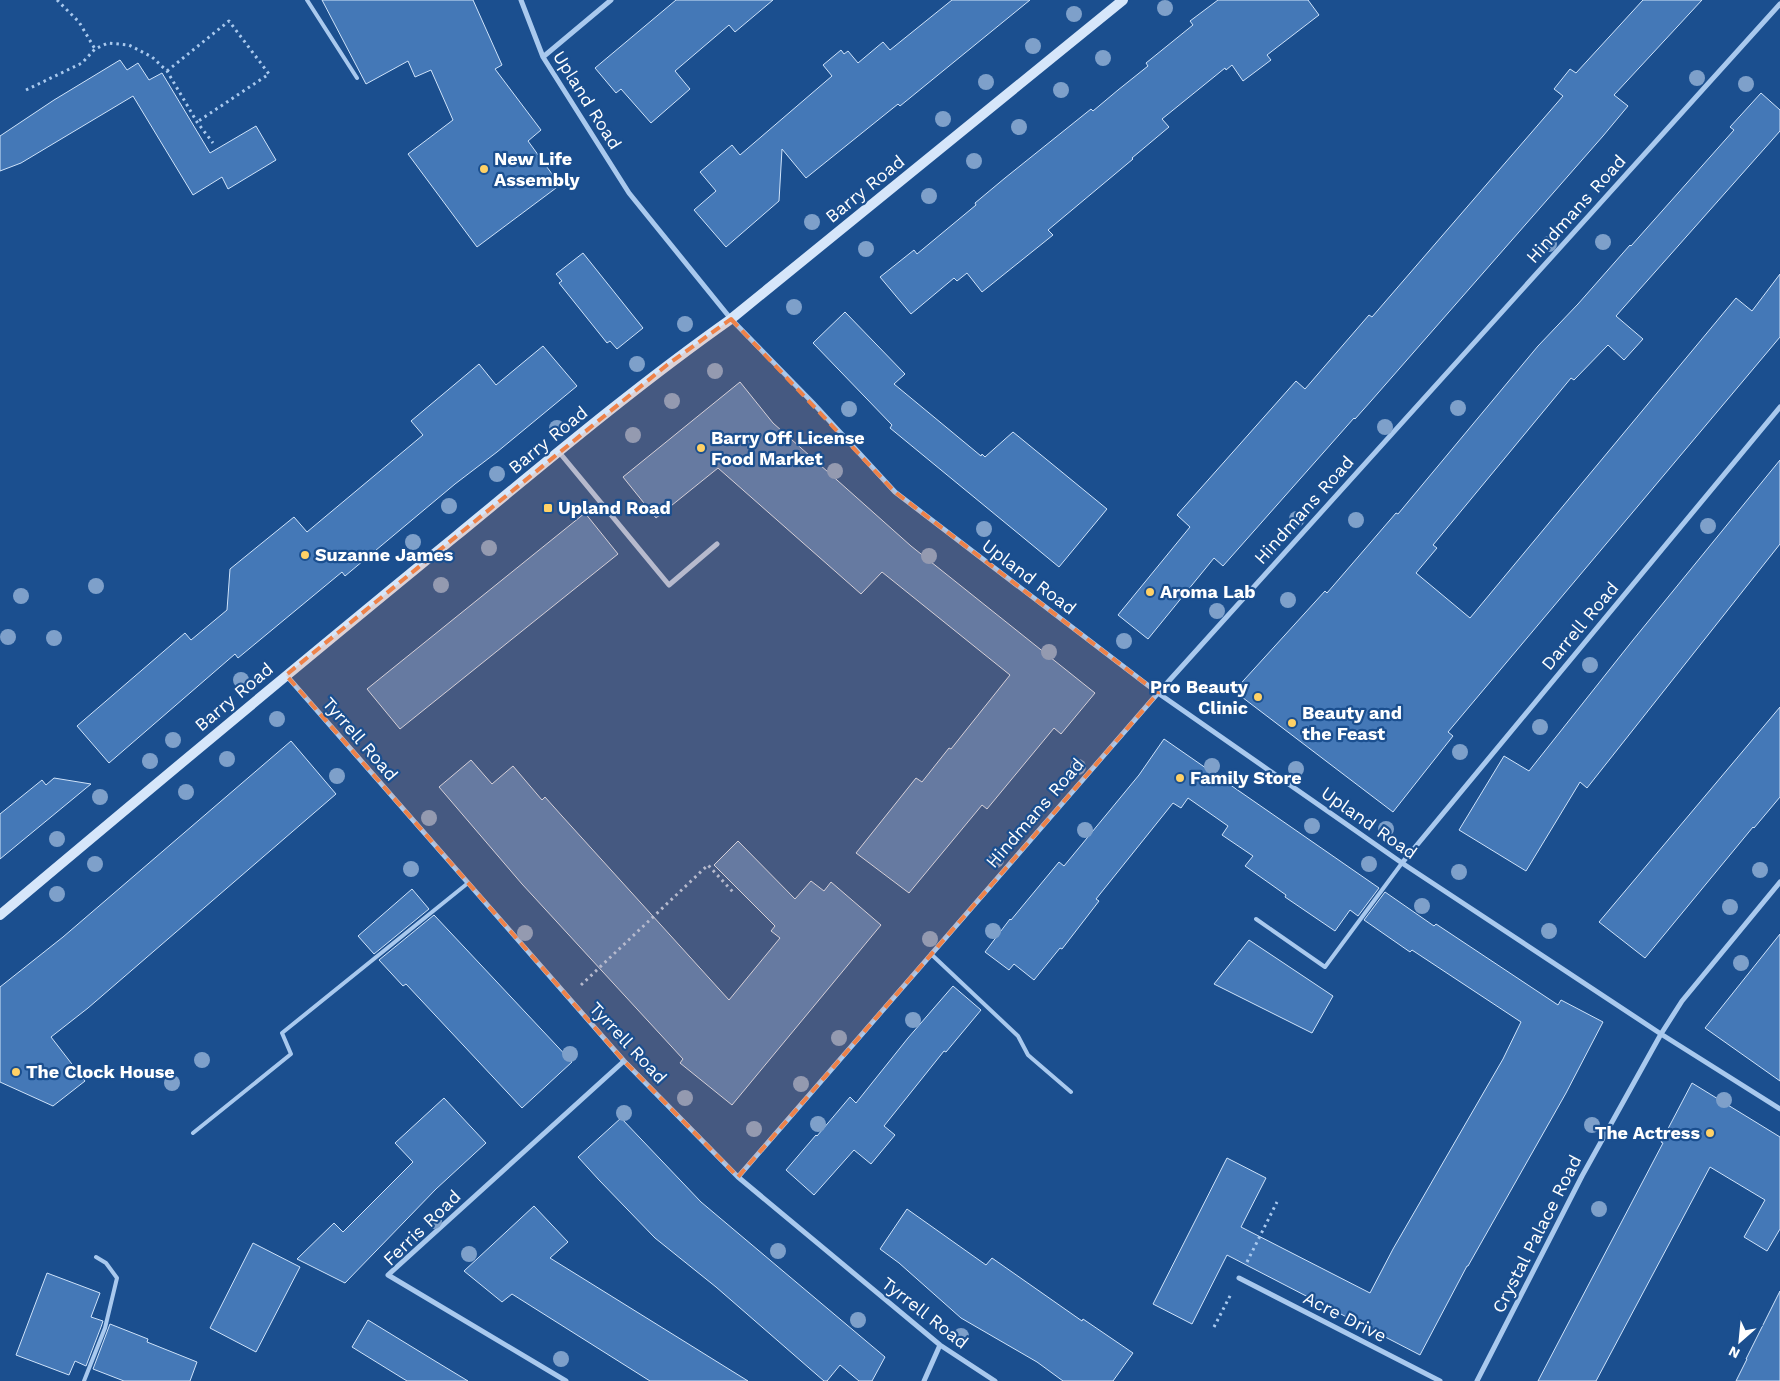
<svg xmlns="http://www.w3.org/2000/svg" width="1780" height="1381" font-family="'Work Sans',sans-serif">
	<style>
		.building { fill: #4478b7; stroke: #cfe3fa }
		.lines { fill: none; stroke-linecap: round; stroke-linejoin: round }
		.path { stroke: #a9c9ee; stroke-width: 3; stroke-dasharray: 2.5 4; stroke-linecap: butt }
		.lane { stroke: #a9c9ee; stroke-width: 4 }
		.street { stroke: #a9c9ee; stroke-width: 5 }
		.secondary { stroke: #d6e6fa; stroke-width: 10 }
		.tree { fill: #7ea0ca }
		.marked { fill: #ee8249; fill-opacity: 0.2; stroke: #ee8249; stroke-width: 4; stroke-dasharray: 10 6; stroke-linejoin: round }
		.poi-dot { fill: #ffd166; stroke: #1b4f8f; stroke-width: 2 }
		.labels { text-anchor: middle; stroke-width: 4.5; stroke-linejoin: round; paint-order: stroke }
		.street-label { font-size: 18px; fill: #fff; stroke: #1b4f8f }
		.poi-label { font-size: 18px; font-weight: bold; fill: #fff; stroke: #1b4f8f; text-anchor: start }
	</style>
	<rect width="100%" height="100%" fill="#1b4f8f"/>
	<path class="building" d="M322 0H473L502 65 495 69 541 130 528 141 560 185 477 247 408 154 453 120 431 70 415 77 408 61 366 84Z
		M676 0H773L735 32 729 25 675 71 690 89 651 123 621 89 616 93 595 68Z
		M952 0H1030L900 106 898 104 806 178 782 149 779 201 726 247 694 210 716 191 700 172 732 145 740 155 832 76 823 65 841 50 844 54 848 51 858 63 883 42 890 50Z
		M1218 0H1308L1319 15 1267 55 1271 60 1243 81 1232 65 1226 70 1225 68 1162 119 1169 127 1132 158 1133 159 1048 230 1053 235 982 292 967 273 957 281 954 278 911 314 880 277 914 250 917 254 976 205 975 203 1005 178 1091 109 1093 111 1118 90 1148 66 1146 63 1193 25 1190 21Z
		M1643 0H1702L1614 95 1628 106 1603 136 1371 401 1355 419 1354 418 1223 566 1214 558 1148 639 1118 615 1190 527 1177 515 1296 381 1305 389 1369 315 1372 317 1563 96 1554 89 1570 69 1576 73Z
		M120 60 127 70 138 63 149 80 162 73 210 153 256 126 276 160 228 189 222 177 193 195 133 96 21 163 0 171V136L54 100Z
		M1761 93 1780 110V131L1616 316 1643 339 1624 360 1608 345 1574 380 1571 378 1433 545 1437 548 1416 573 1470 618 1736 298 1752 311 1780 274V337L1448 732 1453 736 1393 812 1234 691 1325 591 1327 593 1396 513 1398 514 1538 346 1578 304 1630 245 1631 246 1734 130 1730 127Z
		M583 253 643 328 617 349 610 341 607 343 559 283 562 281 556 274Z
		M845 312 905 374 894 384 981 456 982 454 985 457 1013 432 1107 509 1059 567 890 428 892 425 813 343Z
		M543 346 577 386 497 452 455 484 345 576 342 572 238 658 235 654 109 763 77 726 185 633 191 640 227 610 230 569 294 517 307 532 423 435 411 421 479 364 496 385Z
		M740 382 773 423 911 546 1095 693 1061 734 1054 728 987 809 982 805 909 893 856 853 916 778 922 782 949 748 951 749 1010 675 882 572 861 594 718 468 656 518 623 477Z
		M1780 460V544L1587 788 1580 782 1526 871 1459 830 1504 756 1529 771 1633 640Z
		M585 513 618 554 400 729 367 689Z
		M1780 707V797L1754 828 1753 827 1645 958 1599 922Z
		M1164 739 1379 888 1358 916 1350 910 1335 931 1285 897 1286 895 1245 866 1253 856 1222 835 1228 826 1188 798 1181 808 1173 803 1096 899 1099 901 1062 949 1060 948 1034 980 1014 964 1009 970 985 952 1010 919 1011 920 1059 862 1064 866 1139 775Z
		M291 741 336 794 88 1008 51 1037 85 1081 53 1106 0 1082V987L63 937Z
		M471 760 492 784 513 766 542 800 545 797 562 816 729 1000 780 938 771 931 775 926 714 865 738 841 795 899 811 881 824 891 831 882 881 925 732 1105 680 1063 683 1059 522 884 439 787Z
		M54 778 91 784 0 859V814L42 780 46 785Z
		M412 889 429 909 374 954 358 936Z
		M1385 892 1434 926 1436 924 1558 1005 1561 1000 1603 1022 1566 1093 1468 1266H1467L1420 1355 1227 1255 1192 1324 1153 1304 1227 1158 1266 1178 1241 1227 1370 1293 1393 1249 1503 1059 1521 1022 1412 950 1410 952 1364 920Z
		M434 915 572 1062 522 1108 406 984 403 986 379 960Z
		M1780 934V1081L1705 1028Z
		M1249 940 1333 996 1312 1033 1214 984Z
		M953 986 981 1010 946 1052 944 1051 884 1126 895 1135 871 1164 854 1150 814 1195 786 1170 816 1135 817 1136 850 1097 856 1103 908 1038Z
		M1692 1083 1780 1137V1229L1767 1251 1744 1237 1765 1200 1710 1167 1596 1381H1538L1663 1143 1661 1142Z
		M444 1098 486 1143 436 1189 345 1283 297 1259 334 1223 343 1232 413 1162 395 1143Z
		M621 1118 701 1202 885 1357 872 1381H859L840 1365 827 1381H824L716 1287 655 1238 599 1180 578 1157Z
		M534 1206 568 1242 550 1258 748 1381H650L512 1294 502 1302 464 1271Z
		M907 1209 986 1265 992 1258 1082 1321 1083 1319 1133 1353 1113 1381H1063L1037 1362 961 1318 899 1263 880 1249Z
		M253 1243 300 1267 256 1352 210 1328Z
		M47 1273 100 1293 91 1317 103 1321 101 1327 86 1366 75 1361 69 1375 16 1355Z
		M1780 1291V1381H1736L1747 1359H1746Z
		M368 1320 435 1361 468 1381H407L352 1347Z
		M110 1324 148 1339 147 1342 197 1362 190 1381H124L93 1369Z"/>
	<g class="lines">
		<path class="path" d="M57 0 79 22 95 49
			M167 71 229 21 269 74 197 122
			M26 90 82 63 95 49 108 43 129 45 152 57 167 71 197 122 213 143
			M581 985 708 865 733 892
			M1247 1262 1277 1202
			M1214 1327 1231 1294"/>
		<path class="lane" d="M307 0 357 78
			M1256 919 1325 967 1402 863
			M931 954 1018 1036 1028 1055 1071 1092
			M193 1133 291 1054 282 1033 468 883
			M84 1381 105 1328 117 1278 106 1263 96 1257"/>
		<path class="street" d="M521 0 543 57 629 193 731 319 813 403 895 492 1158 693 1402 863 1661 1034 1780 1109
			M543 57 611 0
			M559 452 669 585 717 544
			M286 675 624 1061 738 1177 940 1345 995 1381
			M1402 863 1780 407
			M738 1177 1158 693 1780 4
			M1239 1278 1440 1381
			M566 1381 388 1275 624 1061
			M924 1381 940 1345
			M1477 1381 1582 1176 1661 1034 1682 1001 1780 882"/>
		<path class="secondary" d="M0 915C151 788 303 661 456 536 546 462 636 386 731 319L1123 0"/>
	</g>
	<g class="tree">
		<circle cx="1165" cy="8" r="8"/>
		<circle cx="1074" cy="14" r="8"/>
		<circle cx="1033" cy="46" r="8"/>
		<circle cx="1103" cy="58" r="8"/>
		<circle cx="1697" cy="78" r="8"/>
		<circle cx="986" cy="82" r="8"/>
		<circle cx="1746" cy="84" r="8"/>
		<circle cx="1061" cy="90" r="8"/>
		<circle cx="943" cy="119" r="8"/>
		<circle cx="1019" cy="127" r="8"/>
		<circle cx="974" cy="161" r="8"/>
		<circle cx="929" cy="196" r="8"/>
		<circle cx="812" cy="222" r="8"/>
		<circle cx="1603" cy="242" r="8"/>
		<circle cx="1549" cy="244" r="8"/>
		<circle cx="866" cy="249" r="8"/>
		<circle cx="794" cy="307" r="8"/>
		<circle cx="685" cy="324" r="8"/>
		<circle cx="637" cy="364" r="8"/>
		<circle cx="715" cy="371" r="8"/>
		<circle cx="672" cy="401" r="8"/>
		<circle cx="1458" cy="408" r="8"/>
		<circle cx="849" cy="409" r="8"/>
		<circle cx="1385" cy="427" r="8"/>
		<circle cx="557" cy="428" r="8"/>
		<circle cx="633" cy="435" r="8"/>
		<circle cx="835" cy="471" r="8"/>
		<circle cx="497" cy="474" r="8"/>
		<circle cx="449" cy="506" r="8"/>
		<circle cx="1297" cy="519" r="8"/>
		<circle cx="1356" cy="520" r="8"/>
		<circle cx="1708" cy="526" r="8"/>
		<circle cx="984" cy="529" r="8"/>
		<circle cx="413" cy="542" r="8"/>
		<circle cx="489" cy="548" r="8"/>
		<circle cx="929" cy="556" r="8"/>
		<circle cx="441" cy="585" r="8"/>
		<circle cx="96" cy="586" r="8"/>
		<circle cx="21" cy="596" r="8"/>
		<circle cx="1288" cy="600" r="8"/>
		<circle cx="1217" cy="611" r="8"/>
		<circle cx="8" cy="637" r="8"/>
		<circle cx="54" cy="638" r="8"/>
		<circle cx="1124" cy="641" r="8"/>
		<circle cx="1049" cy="652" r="8"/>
		<circle cx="1590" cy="665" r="8"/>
		<circle cx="241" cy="680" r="8"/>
		<circle cx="277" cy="719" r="8"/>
		<circle cx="1540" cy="727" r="8"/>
		<circle cx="173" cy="740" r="8"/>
		<circle cx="1460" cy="752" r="8"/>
		<circle cx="227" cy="759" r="8"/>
		<circle cx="150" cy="761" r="8"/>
		<circle cx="1212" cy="766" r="8"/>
		<circle cx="1078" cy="767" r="8"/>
		<circle cx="1296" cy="769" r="8"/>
		<circle cx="337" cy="776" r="8"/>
		<circle cx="186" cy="792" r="8"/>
		<circle cx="100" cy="797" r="8"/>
		<circle cx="429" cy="818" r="8"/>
		<circle cx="1312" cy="826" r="8"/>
		<circle cx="1386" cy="829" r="8"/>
		<circle cx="1085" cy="830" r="8"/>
		<circle cx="57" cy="839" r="8"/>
		<circle cx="996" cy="860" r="8"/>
		<circle cx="95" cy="864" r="8"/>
		<circle cx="1369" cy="864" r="8"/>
		<circle cx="411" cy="869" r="8"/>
		<circle cx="1760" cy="870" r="8"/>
		<circle cx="1459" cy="872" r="8"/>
		<circle cx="57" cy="894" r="8"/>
		<circle cx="1422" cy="906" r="8"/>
		<circle cx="1730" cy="907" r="8"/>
		<circle cx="993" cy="931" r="8"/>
		<circle cx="1549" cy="931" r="8"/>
		<circle cx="525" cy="933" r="8"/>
		<circle cx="930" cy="939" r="8"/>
		<circle cx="1741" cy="963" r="8"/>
		<circle cx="913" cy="1020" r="8"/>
		<circle cx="839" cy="1038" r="8"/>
		<circle cx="570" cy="1054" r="8"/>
		<circle cx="202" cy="1060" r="8"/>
		<circle cx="172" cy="1083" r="8"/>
		<circle cx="801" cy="1084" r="8"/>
		<circle cx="685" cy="1098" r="8"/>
		<circle cx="1724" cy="1100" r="8"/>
		<circle cx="624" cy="1113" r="8"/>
		<circle cx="818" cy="1124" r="8"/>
		<circle cx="1592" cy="1125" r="8"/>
		<circle cx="754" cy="1129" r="8"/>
		<circle cx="1599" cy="1209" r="8"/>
		<circle cx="434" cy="1221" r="8"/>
		<circle cx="778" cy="1251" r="8"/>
		<circle cx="469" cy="1254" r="8"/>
		<circle cx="858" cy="1320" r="8"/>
		<circle cx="961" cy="1336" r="8"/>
		<circle cx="561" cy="1359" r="8"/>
	</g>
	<path class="marked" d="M731 319 895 492 1158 693 738 1177 624 1061 286 675 667 365Z"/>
	<g class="poi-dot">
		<circle cx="484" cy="169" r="5"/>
		<circle cx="701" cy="448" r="5"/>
		<rect x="543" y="503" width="10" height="10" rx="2.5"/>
		<circle cx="305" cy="555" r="5"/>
		<circle cx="1150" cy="592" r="5"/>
		<circle cx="1258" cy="697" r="5"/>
		<circle cx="1292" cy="723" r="5"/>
		<circle cx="1180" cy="778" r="5"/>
		<circle cx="16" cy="1072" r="5"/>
		<circle cx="1710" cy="1133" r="5"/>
	</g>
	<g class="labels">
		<g class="street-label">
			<text transform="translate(587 100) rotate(58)" y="6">Upland Road</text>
			<text transform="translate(865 189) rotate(-39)" y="6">Barry Road</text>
			<text transform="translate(1576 209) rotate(-48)" y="6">Hindmans Road</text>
			<text transform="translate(548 440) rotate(-39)" y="6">Barry Road</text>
			<text transform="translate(1304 510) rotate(-48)" y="6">Hindmans Road</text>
			<text transform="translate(1029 577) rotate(37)" y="6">Upland Road</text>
			<text transform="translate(1580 626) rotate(-50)" y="6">Darrell Road</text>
			<text transform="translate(234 697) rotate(-40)" y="6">Barry Road</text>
			<text transform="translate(360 739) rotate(49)" y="6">Tyrrell Road</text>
			<text transform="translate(1035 813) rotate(-49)" y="6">Hindmans Road</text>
			<text transform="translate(1369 823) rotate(35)" y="6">Upland Road</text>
			<text transform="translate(628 1043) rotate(47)" y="6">Tyrrell Road</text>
			<text transform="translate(422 1228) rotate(-44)" y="6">Ferris Road</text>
			<text transform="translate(1537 1234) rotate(-63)" y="6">Crystal Palace Road</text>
			<text transform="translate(925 1313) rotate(38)" y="6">Tyrrell Road</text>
			<text transform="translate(1345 1317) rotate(27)" y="6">Acre Drive</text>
		</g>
		<g class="poi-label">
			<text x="494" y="165">New Life<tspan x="494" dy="21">Assembly</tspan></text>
			<text x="711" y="444">Barry Off License<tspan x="711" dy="21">Food Market</tspan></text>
			<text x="558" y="514">Upland Road</text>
			<text x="315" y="561">Suzanne James</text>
			<text x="1160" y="598">Aroma Lab</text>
			<text x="1248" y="693" text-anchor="end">Pro Beauty<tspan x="1248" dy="21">Clinic</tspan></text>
			<text x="1302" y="719">Beauty and<tspan x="1302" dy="21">the Feast</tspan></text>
			<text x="1190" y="784">Family Store</text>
			<text x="26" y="1078">The Clock House</text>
			<text x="1700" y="1139" text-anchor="end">The Actress</text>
		</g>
	</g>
	<g transform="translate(1740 1341) rotate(207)" stroke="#1b4f8f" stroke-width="4" paint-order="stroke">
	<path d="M0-4L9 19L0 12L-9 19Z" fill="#ffffff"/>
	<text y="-8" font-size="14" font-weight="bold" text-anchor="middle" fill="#ffffff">N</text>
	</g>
</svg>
